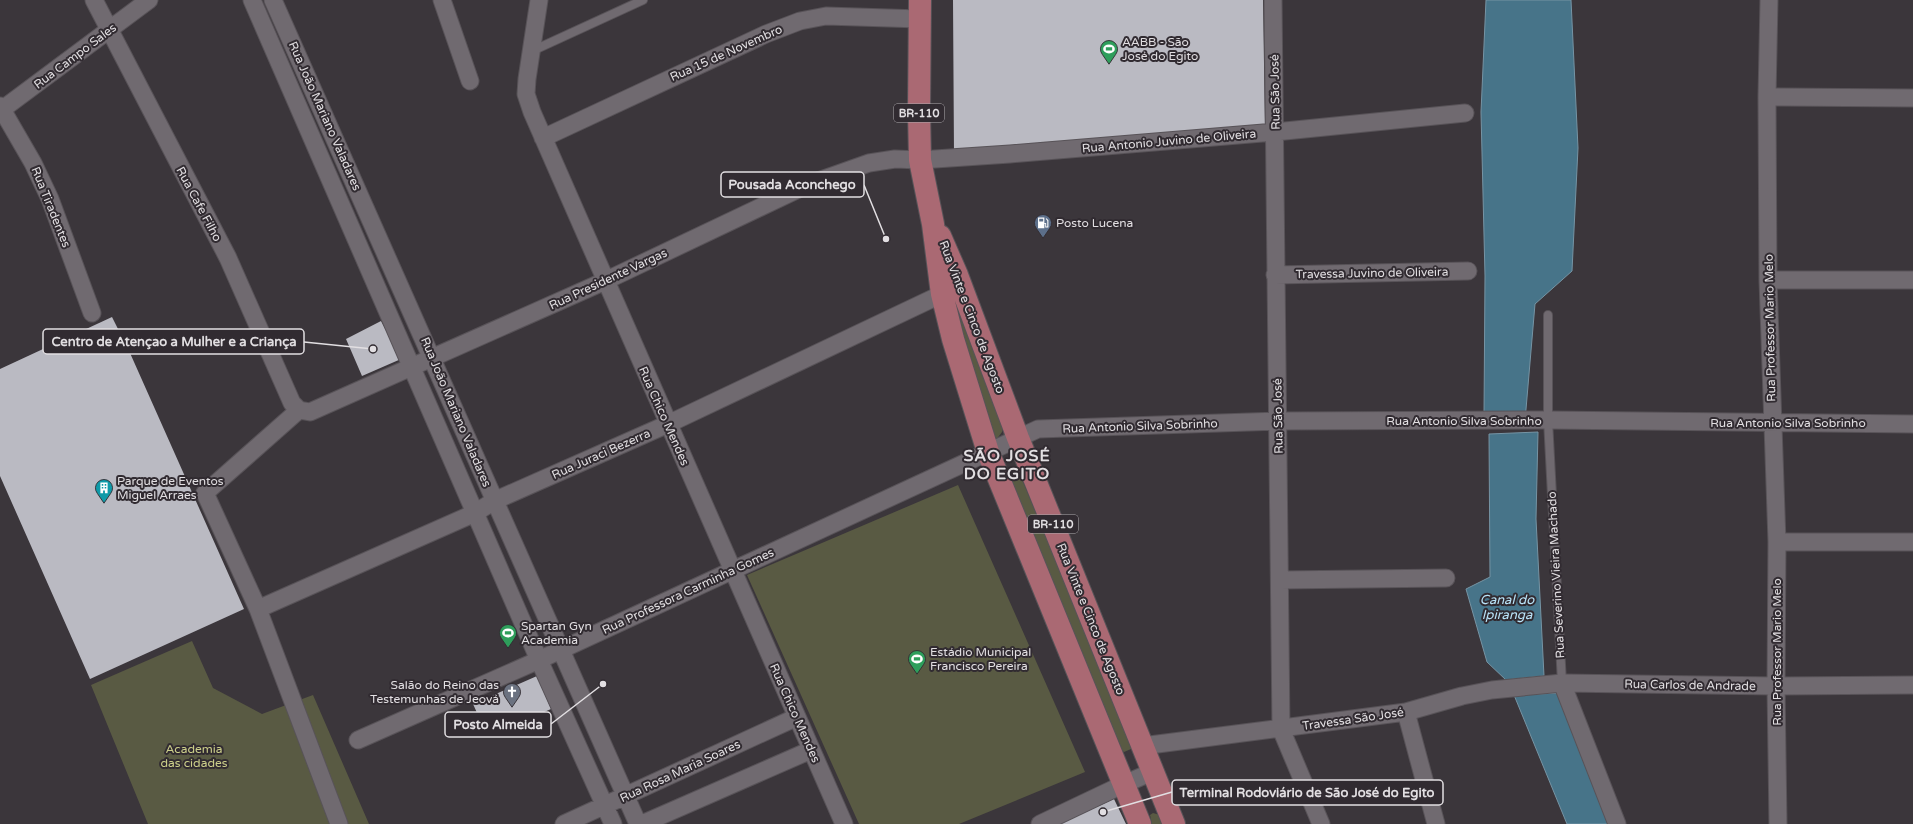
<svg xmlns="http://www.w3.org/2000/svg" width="1913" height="824" font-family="'Varela Round',sans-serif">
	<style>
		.green { fill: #595a43 }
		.water { fill: #477489; stroke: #7694a4 }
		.building { fill: #babac2 }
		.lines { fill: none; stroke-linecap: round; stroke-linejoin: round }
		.service-casing { stroke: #585358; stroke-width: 10 }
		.minor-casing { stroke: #585358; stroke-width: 19 }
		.primary-casing { stroke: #585358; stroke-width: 24 }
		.service { stroke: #706a70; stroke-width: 8 }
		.minor { stroke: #706a70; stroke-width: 17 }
		.primary { stroke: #aa6973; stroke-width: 22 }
		.labels { text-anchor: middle; stroke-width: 4; stroke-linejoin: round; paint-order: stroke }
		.shield { fill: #312b31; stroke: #ada9ad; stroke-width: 1 }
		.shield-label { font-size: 11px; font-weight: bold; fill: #e2dfe2 }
		.poi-label { font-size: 12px; fill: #e2dfe2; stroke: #312b31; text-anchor: start }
		.street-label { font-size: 12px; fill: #e2dfe2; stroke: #312b31 }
		.park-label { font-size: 12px; fill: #cccf8a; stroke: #312b31 }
		.water-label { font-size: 13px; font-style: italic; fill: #bae5fa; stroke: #312b31 }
		.district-label { font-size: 16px; font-weight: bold; letter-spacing: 1px; fill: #e2dfe2; stroke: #312b31 }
		.leader { fill: none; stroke: #e2dfe2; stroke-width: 1.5 }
		.callout-dot { fill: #e2dfe2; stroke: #312b31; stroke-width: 1.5 }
		.callout { fill: #312b31; stroke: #e2dfe2; stroke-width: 1.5 }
		.callout-label { font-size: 13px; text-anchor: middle; font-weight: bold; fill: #e2dfe2 }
	</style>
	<rect width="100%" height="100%" fill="#3b363b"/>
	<path class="green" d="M945 267 1003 422 1002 432 996 440 993 436 960 332Z
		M1014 475 1021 477 1132 745 1131 749 1124 752 1120 749 1012 484Z
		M958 485 1085 772 959 824H859L747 575Z
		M192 641 213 688 262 714 313 695 369 824H148L91 685Z
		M1153 813 1160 815 1163 824H1152L1150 815Z"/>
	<path class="water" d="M1486 0H1571L1578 148 1572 271 1535 304 1525 421 1484 414 1485 276 1481 112Z
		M1538 432 1536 519 1544 676 1506 680 1487 662 1466 589 1490 577 1489 434Z
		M1561 693 1609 824H1567L1514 695Z"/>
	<path class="building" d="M953 0H1263L1265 128 954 155Z
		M112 317 130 353 244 609 90 679 0 476V369Z
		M381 321 401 359 362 376 346 339Z
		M537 676 551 709 488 737 473 704Z
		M1114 799 1126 824H1059Z"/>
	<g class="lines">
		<defs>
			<path id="service" d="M532 51 643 0
				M1548 315V420L1562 683"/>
			<path id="minor" d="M94 0 228 258 292 403 299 410
				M252 0 539 660 613 824
				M273 0 638 824
				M442 0 470 81
				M539 0 527 79 526 94 532 112 844 824
				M1273 0 1281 729 1321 824
				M1769 0 1767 97 1768 280 1777 542 1776 686 1778 824
				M1767 97 1913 98
				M0 106 33 163 50 199 92 313
				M0 111 149 0
				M543 138 766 34 800 21 826 16 920 19
				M1275 275 1468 271
				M1768 280H1913
				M299 410 310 412 605 281 807 185 869 163 895 159 920 160 1010 154 1275 132 1465 113
				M299 410 205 493 258 609 339 824
				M1777 542H1913
				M1280 580 1446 578
				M258 609 475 513 494 501 668 424 942 294
				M1562 683 1617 824
				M1406 712 1436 824
				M358 740 539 660 1038 429 1278 421 1548 420 1913 424
				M1142 746 1406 712 1462 696 1492 690 1562 683 1776 686 1913 685
				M564 824 797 717
				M642 824 811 750
				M1040 824 1122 785 1152 772"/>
			<path id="primary" d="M920 0 919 112 920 160 933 224 942 294 953 339 988 452 1140 824
				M940 236 957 275 1018 438 1174 824"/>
		</defs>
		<use href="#service" class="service-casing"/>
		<use href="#minor" class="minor-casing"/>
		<use href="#primary" class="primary-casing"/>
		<use href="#service" class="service"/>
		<use href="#minor" class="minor"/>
		<use href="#primary" class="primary"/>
	</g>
	<defs>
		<symbol id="stadium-pin" viewBox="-11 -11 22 30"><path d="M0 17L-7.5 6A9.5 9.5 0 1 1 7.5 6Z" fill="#2e9e5b" stroke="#312b31"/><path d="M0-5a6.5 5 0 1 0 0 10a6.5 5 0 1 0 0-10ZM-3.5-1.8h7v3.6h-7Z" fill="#fff"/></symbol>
		<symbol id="fuel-pin" viewBox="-11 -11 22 30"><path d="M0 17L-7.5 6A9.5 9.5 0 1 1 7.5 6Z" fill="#5c6f8a" stroke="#312b31"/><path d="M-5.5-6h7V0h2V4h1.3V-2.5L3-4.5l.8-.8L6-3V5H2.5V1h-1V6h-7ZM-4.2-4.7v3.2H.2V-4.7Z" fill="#fff"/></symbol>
		<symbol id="building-pin" viewBox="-11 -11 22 30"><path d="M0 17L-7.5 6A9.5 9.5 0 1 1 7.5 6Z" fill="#0f9aa8" stroke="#312b31"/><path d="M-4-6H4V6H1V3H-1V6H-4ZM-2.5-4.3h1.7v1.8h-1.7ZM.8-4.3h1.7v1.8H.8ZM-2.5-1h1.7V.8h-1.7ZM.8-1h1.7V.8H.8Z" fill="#fff"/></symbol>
		<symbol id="church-pin" viewBox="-11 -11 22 30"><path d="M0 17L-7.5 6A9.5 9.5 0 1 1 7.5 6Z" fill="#6b7280" stroke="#312b31"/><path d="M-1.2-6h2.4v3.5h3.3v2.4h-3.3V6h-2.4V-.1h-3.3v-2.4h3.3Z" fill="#fff"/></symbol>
	</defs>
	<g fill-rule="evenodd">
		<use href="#stadium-pin" x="1099" y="39" width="20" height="27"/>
		<use href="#fuel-pin" x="1033" y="213" width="20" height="27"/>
		<use href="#building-pin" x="94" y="478" width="20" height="27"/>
		<use href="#stadium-pin" x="498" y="623" width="20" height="27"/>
		<use href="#stadium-pin" x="907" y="649" width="20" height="27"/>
		<use href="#church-pin" x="502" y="682" width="20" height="27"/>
	</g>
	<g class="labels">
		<g class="shield">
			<rect x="894" y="104" width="50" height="18" rx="3"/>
			<rect x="1028" y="515" width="50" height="18" rx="3"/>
		</g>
		<g class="shield-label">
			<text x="919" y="117">BR-110</text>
			<text x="1053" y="528">BR-110</text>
		</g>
		<g class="poi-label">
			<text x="1122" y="46">AABB - São<tspan x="1122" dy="14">José do Egito</tspan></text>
			<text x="1056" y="227">Posto Lucena</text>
			<text x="117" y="485">Parque de Eventos<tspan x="117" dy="14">Miguel Arraes</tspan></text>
			<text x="521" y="630">Spartan Gyn<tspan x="521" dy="14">Academia</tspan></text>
			<text x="930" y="656">Estádio Municipal<tspan x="930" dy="14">Francisco Pereira</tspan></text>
			<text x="499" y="689" text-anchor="end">Salão do Reino das<tspan x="499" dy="14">Testemunhas de Jeová</tspan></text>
		</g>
		<g class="street-label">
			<text transform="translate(726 53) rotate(-24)" y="4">Rua 15 de Novembro</text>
			<text transform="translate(75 56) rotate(-37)" y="4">Rua Campo Sales</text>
			<text transform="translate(1275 92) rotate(-91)" y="4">Rua São José</text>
			<text transform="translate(325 116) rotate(66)" y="4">Rua João Mariano Valadares</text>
			<text transform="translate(1169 141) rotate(-5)" y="4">Rua Antonio Juvino de Oliveira</text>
			<text transform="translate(199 204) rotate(62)" y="4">Rua Cafe Filho</text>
			<text transform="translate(51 207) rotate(68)" y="4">Rua Tiradentes</text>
			<text transform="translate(1372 273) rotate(-1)" y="4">Travessa Juvino de Oliveira</text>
			<text transform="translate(608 279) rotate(-25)" y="4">Rua Presidente Vargas</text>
			<text transform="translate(972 317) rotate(69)" y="4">Rua Vinte e Cinco de Agosto</text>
			<text transform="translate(1770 328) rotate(-91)" y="4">Rua Professor Mario Melo</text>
			<text transform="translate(456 412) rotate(67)" y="4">Rua João Mariano Valadares</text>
			<text transform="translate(664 416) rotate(66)" y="4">Rua Chico Mendes</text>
			<text transform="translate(1278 416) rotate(-91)" y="4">Rua São José</text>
			<text x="1464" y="425">Rua Antonio Silva Sobrinho</text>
			<text x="1788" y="427">Rua Antonio Silva Sobrinho</text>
			<text transform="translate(1140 426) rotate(-2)" y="4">Rua Antonio Silva Sobrinho</text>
			<text transform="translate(601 454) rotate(-24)" y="4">Rua Juraci Bezerra</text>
			<text transform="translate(1556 575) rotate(-93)" y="4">Rua Severino Vieira Machado</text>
			<text transform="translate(688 591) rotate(-25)" y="4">Rua Professora Carminha Gomes</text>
			<text transform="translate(1091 619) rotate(68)" y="4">Rua Vinte e Cinco de Agosto</text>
			<text transform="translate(1777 652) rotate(-90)" y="4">Rua Professor Mario Melo</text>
			<text transform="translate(1690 685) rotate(1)" y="4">Rua Carlos de Andrade</text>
			<text transform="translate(795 713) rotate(66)" y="4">Rua Chico Mendes</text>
			<text transform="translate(1353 719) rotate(-8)" y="4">Travessa São José</text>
			<text transform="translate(680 771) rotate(-25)" y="4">Rua Rosa Maria Soares</text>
		</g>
		<g class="park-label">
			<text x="194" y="753">Academia<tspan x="194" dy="14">das cidades</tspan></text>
		</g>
		<g class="water-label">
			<text x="1507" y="604">Canal do<tspan x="1507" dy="15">Ipiranga</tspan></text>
		</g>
		<g class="district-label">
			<text x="1007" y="461">SÃO JOSÉ<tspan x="1007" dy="18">DO EGITO</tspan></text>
		</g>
	</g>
	<path class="leader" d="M886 239L864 185M373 349L304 342M603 684L551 724M1103 812L1172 792"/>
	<g class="callout-dot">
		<circle cx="886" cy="239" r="4"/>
		<circle cx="373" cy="349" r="4"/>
		<circle cx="603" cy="684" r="4"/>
		<circle cx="1103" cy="812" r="4"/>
	</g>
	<g class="callout">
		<rect x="721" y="172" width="143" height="25" rx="4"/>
		<rect x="43" y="329" width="261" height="25" rx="4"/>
		<rect x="445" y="712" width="106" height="25" rx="4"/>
		<rect x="1172" y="780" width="271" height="25" rx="4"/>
	</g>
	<g class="callout-label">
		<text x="792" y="189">Pousada Aconchego</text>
		<text x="174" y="346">Centro de Atençao a Mulher e a Criança</text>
		<text x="498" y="729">Posto Almeida</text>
		<text x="1307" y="797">Terminal Rodoviário de São José do Egito</text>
	</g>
</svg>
